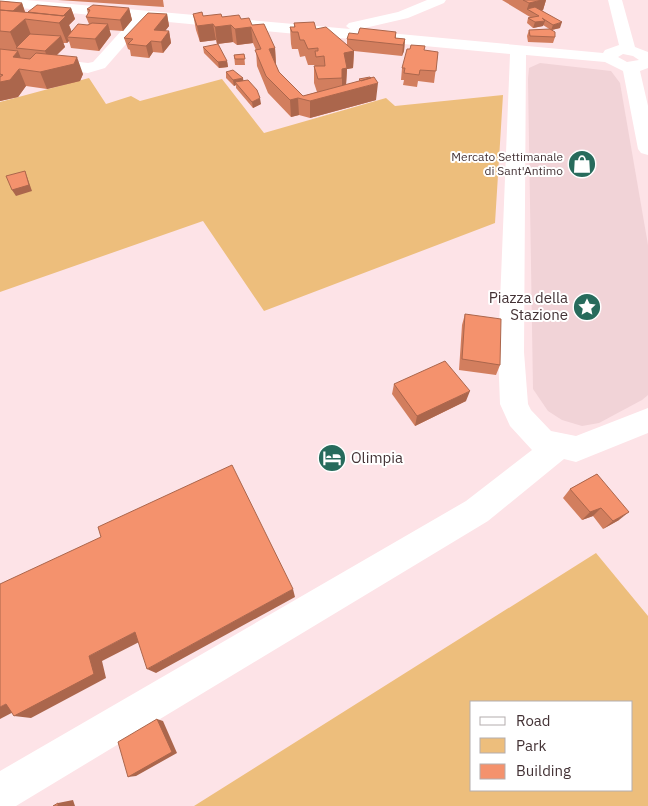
<svg xmlns="http://www.w3.org/2000/svg" width="648" height="806" font-family="'IBM Plex Sans',sans-serif">
	<style>
		.built { fill: #f1d3d7 }
		.green { fill: #edbe7c; fill-rule: evenodd }
		.lines { fill: none; stroke-linecap: round; stroke-linejoin: round }
		.minor { fill: #fff; fill-rule: evenodd }
		.wall { fill: #d27e5e }
		.shaded-wall { fill: #ab664c }
		.building { fill: #f4926d; stroke: #ab664c }
		.labels { text-anchor: middle; stroke-width: 4; stroke-linejoin: round; paint-order: stroke }
		.far-poi-label { font-size: 12px; fill: #433235; stroke: #fff; text-anchor: end }
		.poi-label { font-size: 15px; fill: #433235; stroke: #fff; text-anchor: end }
	</style>
	<rect width="100%" height="100%" fill="#fde3e7"/>
	<path class="built" d="M540 63 611 71 620 83 648 245V395L642 400 599 423 582 426 562 420 548 411 533 389 528 79 529 68Z"/>
	<path class="green" d="M89 78 106 104 131 96 140 101 222 79 264 133 386 98 395 106 503 95 495 223 264 311 203 221 0 292V102Z
		M596 553 648 616V806H194ZM472 702H632V790H472Z"/>
	<g class="lines">
		<path class="minor" d="M0 0H26L350 29 346 26 349 23 398 12 427 0H446L444 3 408 18 356 30 603 53 605 50 619 45 608 0H622L635 47 648 52V68L640 71 648 106V155L641 153 638 149 623 71 605 62 526 55 524 352 528 404 531 410 551 431 576 436 648 408V433L576 462 564 459 488 521 16 806H0V771L466 501 532 450 510 426 500 404 498 352 510 54 147 20 105 68 88 73 0 63V53L88 63 93 62 132 19 0 6ZM623 54 633 56 639 60 627 62 618 57Z"/>
	</g>
	<path class="wall" d="M58 0H163L164 7Z
		M502 0H546L543 10H542L560 28 552 30 555 37 553 43 528 42 527 36 529 30H551L543 25V26L533 28 527 23 528 18 530 17Z
		M0 1 22 3 25 12H28L71 8 75 19 69 25 72 32 89 24 86 17 88 14 87 9 129 8 132 20 123 31 109 30 111 35 99 51 71 48 69 41 67 43H63L65 47 57 55 83 74 80 81 47 89 26 86 18 97 0 101Z
		M167 14 169 26 165 31H169L171 43 163 53 153 52 149 58 131 56 130 50 128 49 124 38Z
		M193 14 203 16 241 19 252 25 275 48 276 65 279 72 303 96 317 92 314 83V66L315 65H308L305 56 300 57 298 49H292L291 44 290 27H294V23L316 29 347 45V39L358 34 396 32V38L405 39 404 51 402 56 354 51 353 68 347 69 346 85 359 81V79L376 100 310 118 299 115 291 117 268 93 257 66 256 50 253 43 237 45 233 42 217 44 216 40 200 42 196 30Z
		M203 47 227 61 228 67 219 68 204 53Z
		M438 52 434 83 418 81 417 87 403 85 404 80H401L402 68Z
		M244 54 245 65H235L234 55Z
		M226 72 243 81 261 104 253 108 236 88V85L234 86 226 78Z
		M465 314 500 365 496 375 459 370 462 325Z
		M394 384 466 401 415 426 392 394Z
		M597 474 619 520 603 529 593 516 582 520 563 498 570 489Z"/>
	<path class="shaded-wall" d="M542 0H546L543 10 533 13 527 9 529 3Z
		M22 3 26 15 10 14Z
		M71 8 75 19 69 25 73 36 67 37 69 41 67 43 59 23 60 18Z
		M129 8 132 20 123 31 120 20Z
		M167 14 169 26 157 41 154 30Z
		M25 19 33 40 17 48 10 32Z
		M545 21 543 26 533 28 535 22Z
		M562 22 560 28 551 30 553 25Z
		M108 24 111 35 99 51 95 39Z
		M213 24 216 40 200 42 197 26Z
		M231 25 233 42 217 44 215 27Z
		M251 27 253 43 237 45 235 29Z
		M169 31 171 43 163 53 161 42Z
		M61 36 65 47 49 62 45 51Z
		M405 39 404 51 402 56 403 45Z
		M151 41 153 52 149 58 146 46Z
		M275 48 276 65 269 49Z
		M18 51 25 68 19 69 26 86 18 97 0 101V82L13 57Z
		M354 51 353 68 347 69 346 85 342 86V69L344 53Z
		M77 57 83 74 80 81 47 89 40 72Z
		M227 61 228 67 219 68 218 62Z
		M243 78 244 84 235 82 236 85 234 86 233 80Z
		M378 83 376 100 310 118V101Z
		M260 98 261 104 253 108 252 102Z
		M298 98 299 115 291 117 290 100Z
		M25 171 32 191 16 196 12 190Z
		M470 391 466 401 415 426 417 416Z
		M601 508 593 516 582 520 590 512Z
		M629 512 619 520 603 529 613 521Z
		M293 589 295 597 156 673 147 669Z
		M135 632 145 639 102 661 106 678 31 718 14 716 89 656Z
		M6 704 23 707 0 719V707Z
		M157 719 163 721 177 753 136 776 128 777Z
		M73 800 75 806H58V803Z"/>
	<path class="building" d="M523 0H542L529 3Z
		M0 1 22 3 13 11 0 10Z
		M37 5 71 8 63 16 28 12Z
		M93 5 129 8 120 20 86 17 90 10 87 9Z
		M535 7 562 22 553 25 542 18 545 21 535 22 528 18 539 16 527 9Z
		M0 10 66 16 59 23 25 19 10 32 0 31Z
		M202 12 203 16 221 14 222 17 239 15 241 19 249 18 252 25 264 24 275 48 269 49 279 72 303 96 374 77 378 83 310 101 298 98 290 100 266 76 255 50 261 49 251 27 235 29 231 25 215 27 213 24 197 26 193 14Z
		M148 13 167 14 154 30 169 31 161 42 151 41 146 46 128 44 133 39 124 38Z
		M314 22 316 29 326 27 354 51 344 53 347 68 342 69V78L318 79 314 66H325L324 56 316 57 315 51H318V48L308 49 304 40H300L298 32H292L290 27H295L294 23Z
		M92 23 108 24 95 39 67 37 78 24 88 25Z
		M360 28 396 32 395 38 405 39 403 45 347 39 349 33 358 34Z
		M550 29 555 32V37L530 36 529 30Z
		M30 34 61 36 45 51 16 48Z
		M218 44 227 61 218 62 203 47Z
		M411 45 425 46 424 50 438 52 436 71 420 70 419 75 404 73 405 68H402L407 49H410Z
		M0 49 18 51 13 57 30 59 36 53 77 57 74 64 40 72 19 69 10 80 0 82V77L3 75 0 74Z
		M244 54 245 59H235L234 55Z
		M233 70 243 78 233 80 226 72Z
		M370 77 371 78 361 81 359 79Z
		M248 80 257 90 260 98 252 102 235 82Z
		M25 171 29 185 12 190 6 176Z
		M465 314 501 319 500 365 462 359Z
		M445 361 470 391 417 416 394 384Z
		M232 465 293 589 147 669 135 632 89 656 94 674 14 716 6 704 0 707V584L101 537 98 527Z
		M597 474 629 512 613 521 601 508 590 512 570 489Z
		M157 719 172 752 128 777 118 742Z
		M58 803V806H53Z"/>
	<defs>
		<symbol id="shop-disc" viewBox="-11 -11 22 22"><circle r="9.5" fill="#276b5c" stroke="#fff"/><path d="M-5-2.5h2.3a2.7 3.5 0 0 1 5.4 0H5L5.5 6h-11ZM-1.5-2.5h3a1.5 2.3 0 0 0-3 0Z" fill="#fff"/></symbol>
		<symbol id="sight-disc" viewBox="-11 -11 22 22"><circle r="9.5" fill="#276b5c" stroke="#fff"/><path d="M0-6L1.8-2.2L6-1.7L2.9 1.2L3.7 5.4L0 3.3L-3.7 5.4L-2.9 1.2L-6-1.7L-1.8-2.2Z" fill="#fff"/></symbol>
		<symbol id="hotel-disc" viewBox="-11 -11 22 22"><circle r="9.5" fill="#276b5c" stroke="#fff"/><path d="M-6-4.5h1.5V1H6V5H4.5V3h-9V5H-6ZM-4 0a1.8 1.8 0 1 1 3.6 0ZM.5 0V-2.5h3Q6-2.5 6 0Z" fill="#fff"/></symbol>
	</defs>
	<g fill-rule="evenodd">
		<use href="#shop-disc" x="566" y="148" width="32" height="32"/>
		<use href="#sight-disc" x="571" y="291" width="32" height="32"/>
		<use href="#hotel-disc" x="316" y="442" width="32" height="32"/>
	</g>
	<g class="labels">
		<g class="far-poi-label">
			<text x="563" y="161">Mercato Settimanale<tspan x="563" dy="14">di Sant'Antimo</tspan></text>
		</g>
		<g class="poi-label">
			<text x="568" y="303">Piazza della<tspan x="568" dy="17">Stazione</tspan></text>
			<text x="351" y="463" text-anchor="start">Olimpia</text>
		</g>
	</g>
	<rect x="470" y="701" width="162" height="90" fill="#ffffff" stroke="#b4adae"/>
	<rect x="480" y="717" width="25" height="8" fill="#ffffff" stroke="#b4adae"/>
	<text x="516" y="726" font-size="15" fill="#433235">Road</text>
	<rect x="480" y="738" width="25" height="15" fill="#edbe7c" stroke="#b4adae"/>
	<text x="516" y="751" font-size="15" fill="#433235">Park</text>
	<rect x="480" y="764" width="25" height="15" fill="#f4926d" stroke="#b4adae"/>
	<text x="516" y="776" font-size="15" fill="#433235">Building</text>
</svg>
